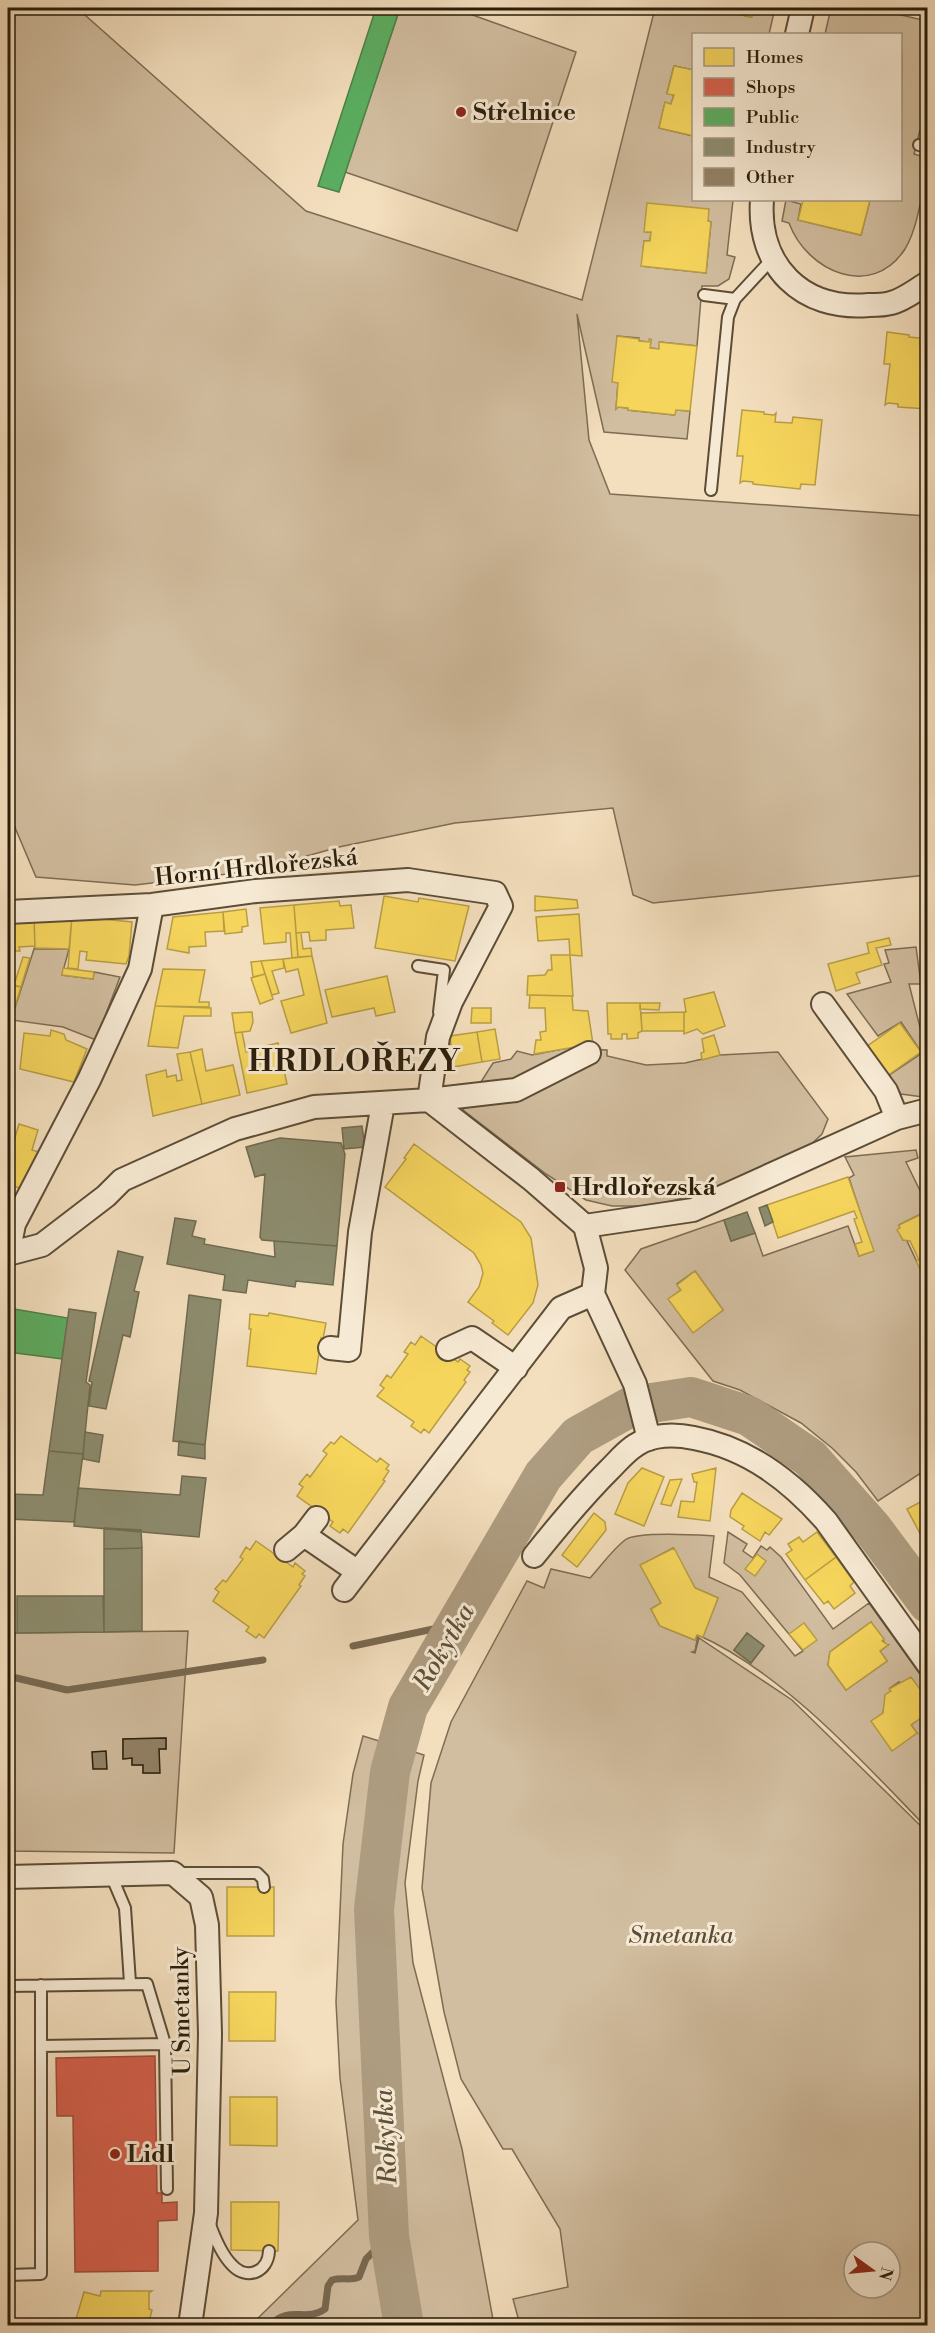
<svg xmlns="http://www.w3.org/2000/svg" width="935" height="2333" font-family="'Libre Bodoni',serif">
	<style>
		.green { fill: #d1bd9f; stroke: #7d6d54; stroke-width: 1.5; fill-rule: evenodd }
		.homes { fill: #f6d55c; stroke: #b89e43; stroke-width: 1.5 }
		.shops { fill: #d6604d; stroke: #a24c39; stroke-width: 1.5 }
		.public { fill: #5aae61; stroke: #4b8247; stroke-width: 1.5 }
		.industry { fill: #8c8c6e; stroke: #6e6b50; stroke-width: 1.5 }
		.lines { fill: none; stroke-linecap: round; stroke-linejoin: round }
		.stream { stroke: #796951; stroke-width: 7 }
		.river { stroke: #ae9c80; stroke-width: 40 }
		.building { fill: #928167; stroke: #291d0a; stroke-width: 1.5 }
		.service-casing { stroke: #5c4d37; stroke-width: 14 }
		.minor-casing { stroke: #5c4d37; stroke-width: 26 }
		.service { stroke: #f7ead4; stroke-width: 10 }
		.minor { stroke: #f7ead4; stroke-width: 22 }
		.poi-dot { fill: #8f2418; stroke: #f7ead4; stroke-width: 2 }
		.labels { text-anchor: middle; stroke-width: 6; stroke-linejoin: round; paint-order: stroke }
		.poi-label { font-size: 24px; font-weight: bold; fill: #291d0a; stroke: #f7ead4; text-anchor: start }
		.street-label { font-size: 24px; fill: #291d0a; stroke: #f7ead4 }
		.park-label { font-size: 24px; font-style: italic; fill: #5b4d37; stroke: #f7ead4 }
		.water-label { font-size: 26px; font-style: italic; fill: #5e5039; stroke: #f7ead4 }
		.district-label { font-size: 30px; font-weight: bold; letter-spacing: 1.5px; fill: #291d0a; stroke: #f7ead4 }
	</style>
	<rect width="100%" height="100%" fill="#f3debd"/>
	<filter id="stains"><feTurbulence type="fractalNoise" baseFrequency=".00333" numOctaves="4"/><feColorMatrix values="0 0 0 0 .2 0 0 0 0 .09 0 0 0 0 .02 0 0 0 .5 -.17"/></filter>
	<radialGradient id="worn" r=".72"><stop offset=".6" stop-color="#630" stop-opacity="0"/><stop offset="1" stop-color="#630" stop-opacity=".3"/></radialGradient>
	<path class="green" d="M8 8H77L306 211 582 300 655 8H711L751 17 754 8H775L769 34H694L693 70 674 66 667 93 674 95 671 104 665 103 659 128 693 136 694 200H733L727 255 735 257 729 279 718 286H702L697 346 660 342 659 349 650 348 651 339 649 342 639 341V338L617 336 618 383 616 409 618 407 628 408V410L674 415 676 410 690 411 687 439 604 432 577 314 589 440 610 494 927 516V875L653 903 633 895 613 808 455 823 339 847 253 871 135 885 36 877 8 811ZM708 221 711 222 706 273 642 266 644 241H650L651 232H645Z
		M400 8H453L576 52 517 231 345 172Z
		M831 8H871L927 21V132L920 130 914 154 927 158V168C922 192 918 228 905 249 872 300 807 272 789 223L782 221 786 200 801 204 798 220 861 235 870 200H900L902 60 900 34H825Z
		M35 946V949H69L62 975 93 979 94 972 120 977 96 1040 63 1027 11 1020Z
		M916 947 921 984H909L925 1047 927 1046V1095L923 1097 901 1094 888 1076 922 1053 901 1022 878 1036 847 994 891 982 884 964 889 963 885 950Z
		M568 1048 607 1050V1056L646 1065 685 1063 720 1055 778 1052 828 1119 822 1134 801 1154 780 1163 706 1192 652 1206H612L586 1200 546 1174 463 1110 493 1063 511 1059 517 1051 532 1055Z
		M916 1150 918 1158 906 1162 927 1205V1211L899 1225 900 1228 898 1230 903 1240 906 1239 927 1283V1469L878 1501 856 1472 832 1448 801 1423 740 1390 713 1381 625 1270 641 1249 724 1220 731 1241 755 1233 763 1256 848 1226 859 1256 873 1251 849 1178 854 1175 845 1157ZM695 1271 723 1310 693 1332 669 1299 681 1290 677 1284Z
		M728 1532 747 1544 743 1551 753 1558 761 1546 767 1550 770 1547 781 1557 833 1629 869 1603 927 1684V1700L899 1682 890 1688 891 1691 886 1696 883 1713 872 1722 917 1733 911 1725 927 1713V1754L925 1755 928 1759 927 1828C863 1762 782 1672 698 1635L695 1651 692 1652 695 1653 699 1638 792 1700 927 1832V2325H520L513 2299 568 2287 560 2229 512 2149H503L461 2079 444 2012 422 1888 431 1783 451 1722 527 1581 544 1588 551 1569 590 1578C601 1566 612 1550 625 1540 637 1531 697 1535 714 1536L709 1577 742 1592 795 1656 803 1651 740 1575 724 1563ZM673 1548 695 1588 718 1598 703 1636 697 1635 695 1640 660 1626 651 1609 661 1603 641 1565ZM871 1622 886 1645H888L880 1651 887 1661 846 1690 828 1665 830 1652ZM747 1633 764 1646 751 1663 734 1650ZM854 2252H890V2288H854Z
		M188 1631 174 1853 8 1851V1633ZM166 1738V1749H159V1773H143V1765H132V1758L123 1759V1739Z
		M363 1736 424 1755 418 1781 405 1883 413 1963 462 2149 494 2325H251L358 2220 340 2078 336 2002 343 1844 353 1774Z"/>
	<path class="homes" d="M711 8H754L752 17Z
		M674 66 694 70V136L659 128 665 102 671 104 674 95 667 94Z
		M803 200H870L861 235 798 220Z
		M647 203 709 209 708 221 711 222 706 273 641 266 644 241H650L651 232H644Z
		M887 332 909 335V337L919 338 921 336 920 344 928 345V409L898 407V404L888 403 885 405 890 364H884Z
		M617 336 639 339V341L649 342V339L651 340 650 348 659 349V342L697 346 690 411 676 410 675 415 628 410V408L618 407 616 409 618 383 612 382Z
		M742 410 764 412V414L774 415 776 413 775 422 792 423 793 417 822 420 815 485 801 484 800 489 753 484V482L743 481 740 483 743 456H737Z
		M384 896 418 902 419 898 469 906 455 961 375 948Z
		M535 896 577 900 578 908 535 911Z
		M339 901 340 906 351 905 354 928 326 930V940L310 941 309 932 296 933 294 905Z
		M294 905 298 957 292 958 290 933H286V942L264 944 260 908Z
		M246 909 248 926 242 927V932L225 934 223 912Z
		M223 912 224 931 205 932 206 946 189 947V953L167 949 173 917Z
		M579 914 582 956 570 955 569 939 538 941 536 917Z
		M72 916 132 922 129 956 126 964 86 960 87 952 80 951 78 969 68 968Z
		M72 916 69 949 35 948 34 918Z
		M34 918 35 946 19 947 20 951H8V920Z
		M296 933H301L303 949 311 948 312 956 298 957Z
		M889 938 891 945 876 948 882 965 856 973 860 983 836 991 828 964 869 953 867 943Z
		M551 955H570L573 996 527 995 528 976 545 975 548 970H552Z
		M312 956 327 1023 291 1033 281 1001 304 995 298 969 286 972 283 959Z
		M23 957 30 958 21 987 14 985Z
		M283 959 284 968 272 971 279 993 272 995 261 961Z
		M261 961 265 974 253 977 251 962Z
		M63 968 94 972 93 979 62 975Z
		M163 969 205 970 199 1002H209V1007L155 1006Z
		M265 974 273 999 260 1004 251 978Z
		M387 976 395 1012 376 1016 374 1008 332 1017 325 990Z
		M8 985 21 987 11 1020H8Z
		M714 992 725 1026 703 1034 697 1029 684 1034V1012H686L684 999Z
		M530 995 572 996 573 1010 588 1011 593 1044 534 1054 536 1040H541L540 1032 546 1031 545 1008H529Z
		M607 1003H640L642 1031 638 1033V1038L627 1039V1034H622V1039H611V1034H608Z
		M640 1003H660L659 1010 640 1009Z
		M155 1006 211 1008V1016H184L178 1048 148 1046Z
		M472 1008H491V1023H471Z
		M252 1012 253 1022 250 1031 235 1033 232 1013Z
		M684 1012V1031H642L641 1013Z
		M900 1023 921 1052 887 1076 866 1047Z
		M495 1029 500 1059 482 1062 477 1032Z
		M51 1030 64 1034 66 1040 87 1049 74 1082 20 1069 24 1033 50 1036Z
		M242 1032 246 1052 252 1051 255 1065 260 1064 257 1048 278 1043 287 1084 247 1093 235 1033Z
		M477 1032 482 1062 453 1067 450 1036Z
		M714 1035 720 1055 702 1060 701 1053 704 1052 702 1039Z
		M202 1049 206 1071 233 1065 240 1095 202 1104 190 1052Z
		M190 1052 202 1104 153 1116 146 1075 166 1070 167 1077 176 1075 177 1081 182 1080 177 1054Z
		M19 1124 38 1130 32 1150 42 1153 22 1189 8 1184V1142L13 1144Z
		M414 1144 521 1222 531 1238 538 1285 533 1303 508 1335 492 1323 494 1321 468 1302 479 1287 483 1273 481 1265 474 1253 385 1187 406 1159 404 1158Z
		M848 1177 874 1251 859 1256 855 1244 862 1242 854 1219 857 1218 854 1211 778 1238 767 1205Z
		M928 1211V1256L919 1260 910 1241 903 1240 897 1230 900 1228 899 1225Z
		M928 1256V1284L916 1261Z
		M695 1271 723 1310 693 1333 668 1299 681 1290 677 1285Z
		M269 1313 326 1323 323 1339 321 1338 316 1374 247 1366 251 1329H249L250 1314 268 1316Z
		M421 1336 458 1362 460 1359 470 1366 467 1370 470 1372 464 1380 466 1382 429 1433 424 1429 421 1433 411 1426 414 1422 377 1396 384 1388 380 1385 387 1375 391 1378 408 1354 404 1352 411 1342 415 1345Z
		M341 1436 377 1462 380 1458 389 1465 386 1469 389 1471 383 1480 385 1481 348 1533 343 1529 340 1533 330 1526 333 1522 297 1496 303 1487 299 1484 307 1474 310 1477 327 1454 323 1451 331 1442 334 1444Z
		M642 1468 664 1477 644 1526 615 1514 628 1483Z
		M716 1468 710 1521 678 1517 681 1501 694 1502 697 1482H694L692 1474Z
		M682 1479 671 1506 661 1504 670 1480Z
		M742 1493 782 1519 769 1535 765 1532 760 1541 742 1529 744 1526 730 1517 731 1510Z
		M928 1498V1539L924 1541 907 1509Z
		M594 1513 605 1522 606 1530 577 1567 562 1555Z
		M817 1532 836 1557 805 1580 786 1554 792 1550 788 1544 799 1537 803 1542Z
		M256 1541 293 1567 295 1563 305 1571 302 1574 305 1576 299 1585 301 1586 264 1638 259 1634 256 1638 246 1631 249 1627 213 1601 219 1592 215 1589 223 1580 226 1582 243 1559 240 1557 246 1547 250 1550Z
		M674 1548 695 1588 718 1598 703 1637 697 1635 695 1640 660 1626 651 1609 661 1603 640 1565Z
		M757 1554 766 1561 755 1576 745 1569Z
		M836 1557 854 1582 850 1586 855 1593 834 1609 828 1601 824 1604 805 1580Z
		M871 1622 884 1639 882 1641 888 1645 880 1651 887 1661 846 1690 828 1665 830 1652Z
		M804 1623 817 1640 803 1650 789 1634Z
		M911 1677 928 1700V1713L911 1725 917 1733 892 1751 871 1721 883 1713 885 1695 891 1691 889 1689Z
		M227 1887H274V1936H227Z
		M229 1992H276L275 2041H229Z
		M230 2097H277V2146L230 2145Z
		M231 2202H279L278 2251 231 2250Z
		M101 2291H152L149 2293V2309L152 2310 148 2326H74L84 2292 100 2296Z"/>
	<path class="shops" d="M155 2056 157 2193H162V2203L177 2202V2220L158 2221V2271L75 2272 73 2116H57L56 2058Z"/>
	<path class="public" d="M376 8H400L339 192 318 186Z
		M8 1308 68 1318 62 1359 8 1352Z"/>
	<path class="industry" d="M362 1126 365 1147 344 1149 342 1128Z
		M280 1138 341 1143 345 1154 337 1246 262 1240 260 1237 265 1174 255 1177 246 1147Z
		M767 1205 773 1222 765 1226 759 1208Z
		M747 1212 755 1233 731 1241 724 1220Z
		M175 1218 196 1221 192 1236 205 1239 204 1244 275 1257 274 1241 337 1246 333 1285 296 1281 295 1287 248 1280 246 1293 223 1290 225 1275 167 1264Z
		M118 1251 143 1257 134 1291 139 1292 130 1337 123 1335 106 1409 89 1406 92 1382 89 1381Z
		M189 1295 221 1300 205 1445 173 1441Z
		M69 1309 96 1313 86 1382 90 1385 83 1454 49 1451Z
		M85 1432 103 1435 99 1462 83 1459Z
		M179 1441 205 1445V1459L178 1455Z
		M49 1451 83 1454 74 1522 8 1519V1494L43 1495Z
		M182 1476 206 1478 199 1537 74 1526 78 1488 180 1495Z
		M104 1528 141 1530 142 1548 104 1549Z
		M142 1548V1631L104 1632V1549Z
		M17 1596H103L104 1632 17 1633Z
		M747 1633 764 1646 751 1663 734 1650Z"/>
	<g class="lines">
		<path class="stream" d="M353 1646 457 1624
			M8 1676 67 1690 263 1660
			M269 2326C290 2304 305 2323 325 2309L328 2286 332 2280C342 2277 350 2281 359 2277L366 2259 389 2236"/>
		<path class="river" d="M404 2326 389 2236 374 1909 390 1772 408 1707 543 1476 578 1436 632 1406 691 1397 749 1416 810 1458 872 1528 928 1603"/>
	</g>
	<path class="building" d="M166 1738V1749H159L160 1773H143V1765H132V1758L123 1759V1739Z
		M106 1751 107 1769H93L92 1752Z"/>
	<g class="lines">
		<defs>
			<path id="service" d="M919 145 928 147
				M704 295 735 299 773 258
				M711 490 728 317 735 299
				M418 966 444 970 439 1012
				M176 1873H257L263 1879 264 1887
				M111 1875 125 1908 130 1983
				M8 1986 147 1984 165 2044 41 2046
				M165 2044 167 2189
				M209 2222C214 2236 221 2254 232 2265 247 2281 268 2272 269 2251
				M8 2275 41 2274V1985"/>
			<path id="minor" d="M797 34 803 8
				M762 200C757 266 802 311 869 305 876 305 884 305 891 303 904 300 917 289 928 283
				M8 912 152 905 256 891 408 880 495 893 501 906 451 1002 438 1037 429 1100 516 1090 589 1053
				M823 1004 886 1091 897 1118
				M585 1226 693 1210 897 1118 928 1110
				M8 1254 42 1245 106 1196 122 1180 235 1129 314 1107 429 1100 531 1179 585 1226 596 1268 593 1294
				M8 1254 14 1224 89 1080 140 969 152 905
				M593 1294 635 1384 649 1439
				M330 1348 349 1350 360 1232 383 1104
				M448 1349 472 1338 516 1368
				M317 1518 304 1535 358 1572
				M286 1550 304 1535
				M534 1556C558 1526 582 1497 609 1470 618 1461 626 1451 636 1445 652 1434 675 1434 694 1438 748 1448 790 1480 826 1521L928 1664
				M344 1590 561 1308 593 1294
				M8 1877 173 1873 201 1897 207 1925 210 2034 206 2213 190 2326"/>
		</defs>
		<use href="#service" class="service-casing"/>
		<use href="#minor" class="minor-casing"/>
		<use href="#service" class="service"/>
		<use href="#minor" class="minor"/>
	</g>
	<g class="poi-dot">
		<circle cx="461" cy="112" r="6"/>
		<rect x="554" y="1181" width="12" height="12" rx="3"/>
		<circle cx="115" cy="2154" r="6"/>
	</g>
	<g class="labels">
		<g class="poi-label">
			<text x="473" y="120">Střelnice</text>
			<text x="572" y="1195">Hrdlořezská</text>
			<text x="127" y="2162">Lidl</text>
		</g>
		<g class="street-label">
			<text transform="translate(256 867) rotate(-6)" y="8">Horní Hrdlořezská</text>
			<text transform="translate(181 2011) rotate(-91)" y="8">U Smetanky</text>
		</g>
		<g class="park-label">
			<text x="681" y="1943">Smetanka</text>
		</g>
		<g class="water-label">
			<text transform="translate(443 1647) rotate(-60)" y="9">Rokytka</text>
			<text transform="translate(385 2137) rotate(-93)" y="9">Rokytka</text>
		</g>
		<g class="district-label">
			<text x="355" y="1071">HRDLOŘEZY</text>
		</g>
	</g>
	<rect width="935" height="2333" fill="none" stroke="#f3debd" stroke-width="30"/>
	<rect x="9" y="9" width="917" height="2315" fill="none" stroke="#291d0a" stroke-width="3"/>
	<rect x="15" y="15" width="905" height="2303" fill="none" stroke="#291d0a" stroke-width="1.5"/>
	<rect x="692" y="33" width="210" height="168" fill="#f7ead4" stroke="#a59883" stroke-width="1.5"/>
	<rect x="704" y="48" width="30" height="18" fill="#f6d55c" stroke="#a59883" stroke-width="1.5"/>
	<text x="746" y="63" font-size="18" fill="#291d0a">Homes</text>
	<rect x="704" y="78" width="30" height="18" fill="#d6604d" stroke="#a59883" stroke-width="1.5"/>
	<text x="746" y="93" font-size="18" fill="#291d0a">Shops</text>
	<rect x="704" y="108" width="30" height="18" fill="#5aae61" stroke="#a59883" stroke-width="1.5"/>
	<text x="746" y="123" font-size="18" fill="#291d0a">Public</text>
	<rect x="704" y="138" width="30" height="18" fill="#8c8c6e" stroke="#a59883" stroke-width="1.5"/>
	<text x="746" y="153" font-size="18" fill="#291d0a">Industry</text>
	<rect x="704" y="168" width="30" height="18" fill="#928167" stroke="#a59883" stroke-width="1.5"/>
	<text x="746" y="183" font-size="18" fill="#291d0a">Other</text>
	<g transform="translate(872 2270) rotate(105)"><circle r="28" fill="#f7ead4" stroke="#a59883" stroke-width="1.5"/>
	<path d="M0-4.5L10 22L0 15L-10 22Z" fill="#8f2418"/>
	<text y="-9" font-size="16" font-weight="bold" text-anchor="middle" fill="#291d0a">N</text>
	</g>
	<rect width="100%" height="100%" filter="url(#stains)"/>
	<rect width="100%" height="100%" fill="url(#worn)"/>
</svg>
